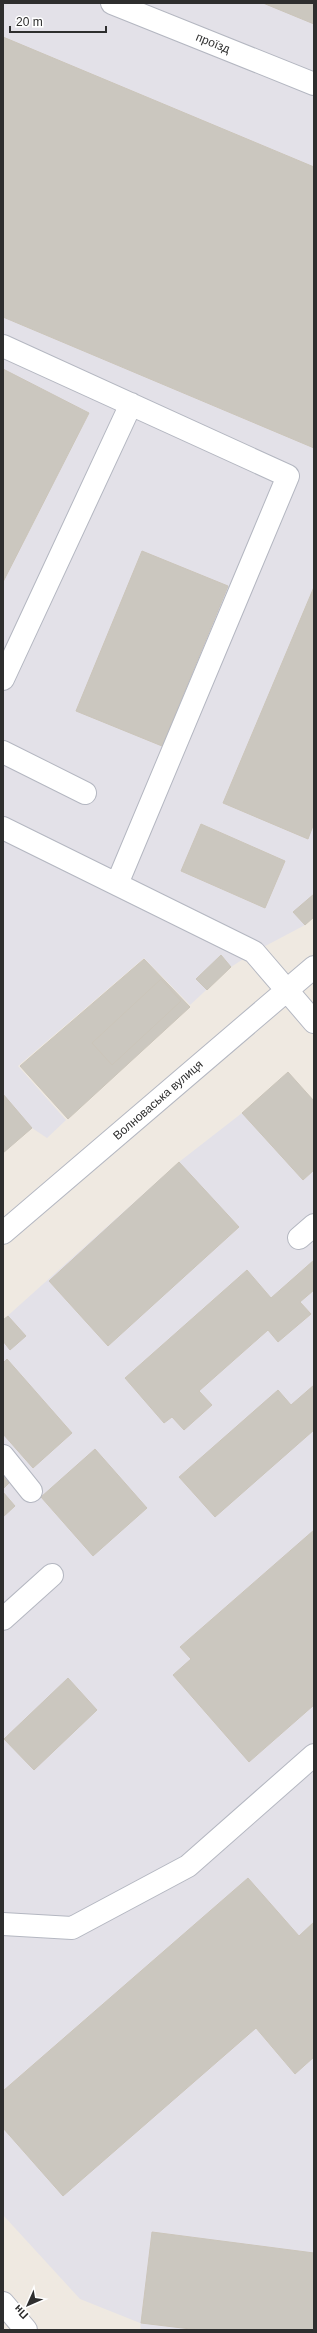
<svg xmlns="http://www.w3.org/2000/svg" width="317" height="2333" font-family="Helvetica,sans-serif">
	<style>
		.industrial { fill: #e3e1e8 }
		.building { fill: #cbc7bf; stroke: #cbc5ba }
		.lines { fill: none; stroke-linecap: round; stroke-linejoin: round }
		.minor-casing { stroke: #b4b7c1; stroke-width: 24 }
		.minor { stroke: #fff; stroke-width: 22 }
		.labels { text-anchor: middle; stroke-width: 3; stroke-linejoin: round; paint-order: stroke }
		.street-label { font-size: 12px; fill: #2e2e2e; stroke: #fff }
	</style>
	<rect width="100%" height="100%" fill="#efe9e1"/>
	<path class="industrial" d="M3 3H314V917L305 925 254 952 231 967 190 1005 144 958 18 1066 66 1120 47 1138 32 1128 3 1153Z
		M314 1101V2330H141L140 2323 80 2299 3 2215V1320L179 1162 242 1113Z"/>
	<path class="building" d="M263 3H314V24Z
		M3 37 314 167V448L3 317Z
		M3 369 89 413 3 582Z
		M142 551 228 586 162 746 76 711Z
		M314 587V823L308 839 223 803Z
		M201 824 285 861 265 908 181 871Z
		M314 894V917L305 925 293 912Z
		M221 955 231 967 207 990 196 979Z
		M144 959 190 1007 68 1119 20 1066Z
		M161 979 181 1001 112 1065 92 1043Z
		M288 1072 314 1101V1170L303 1180 242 1113Z
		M3 1094 32 1128 3 1153Z
		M179 1162 239 1227 108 1346 49 1281Z
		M314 1260V1290L300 1302 311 1314 278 1342 268 1330 199 1391 212 1405 184 1430 172 1417 164 1423 125 1378 247 1270 271 1298Z
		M8 1316 26 1336 10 1350 3 1341V1320Z
		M7 1359 72 1433 33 1468 3 1434V1363Z
		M314 1385V1430L215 1517 179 1477 278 1390 291 1405Z
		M95 1449 147 1508 93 1556 41 1497Z
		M3 1476 9 1483 3 1489Z
		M3 1492 15 1506 3 1517Z
		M314 1530V1705L249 1762 173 1675 191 1659 180 1647Z
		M68 1678 97 1710 34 1770 4 1739Z
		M248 1878 299 1936 314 1922V2057L295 2074 256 2028 63 2196 3 2128V2091Z
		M152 2232 314 2253V2330H199L141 2323Z"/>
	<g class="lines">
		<defs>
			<path id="minor" d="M112 3 314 84
				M3 346 288 476 117 884
				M3 679 131 404
				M3 752 85 793
				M3 828 254 952 314 1022
				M3 1233 314 967
				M299 1238 314 1225
				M3 1456 31 1491
				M3 1619 52 1575
				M3 1924 72 1928 188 1866 314 1755
				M3 2303 26 2330"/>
		</defs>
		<use href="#minor" class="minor-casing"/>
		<use href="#minor" class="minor"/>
	</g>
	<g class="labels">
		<g class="street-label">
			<text transform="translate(213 43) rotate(22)" y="4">проїзд</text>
			<text transform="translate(158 1100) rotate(-41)" y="4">Волноваська вулиця</text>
		</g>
	</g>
	<rect width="317" height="2333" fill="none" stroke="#2e2e2e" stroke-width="8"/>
	<g transform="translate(28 2305) rotate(225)" stroke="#ffffff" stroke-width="3" paint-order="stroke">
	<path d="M0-3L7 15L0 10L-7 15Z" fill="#2e2e2e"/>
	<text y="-6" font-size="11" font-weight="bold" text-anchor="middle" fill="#2e2e2e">Пн</text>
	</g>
	<path d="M10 26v6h96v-6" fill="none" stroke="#2e2e2e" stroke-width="2"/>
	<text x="16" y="26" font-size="12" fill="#2e2e2e" stroke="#ffffff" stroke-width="3" paint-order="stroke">20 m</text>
</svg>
